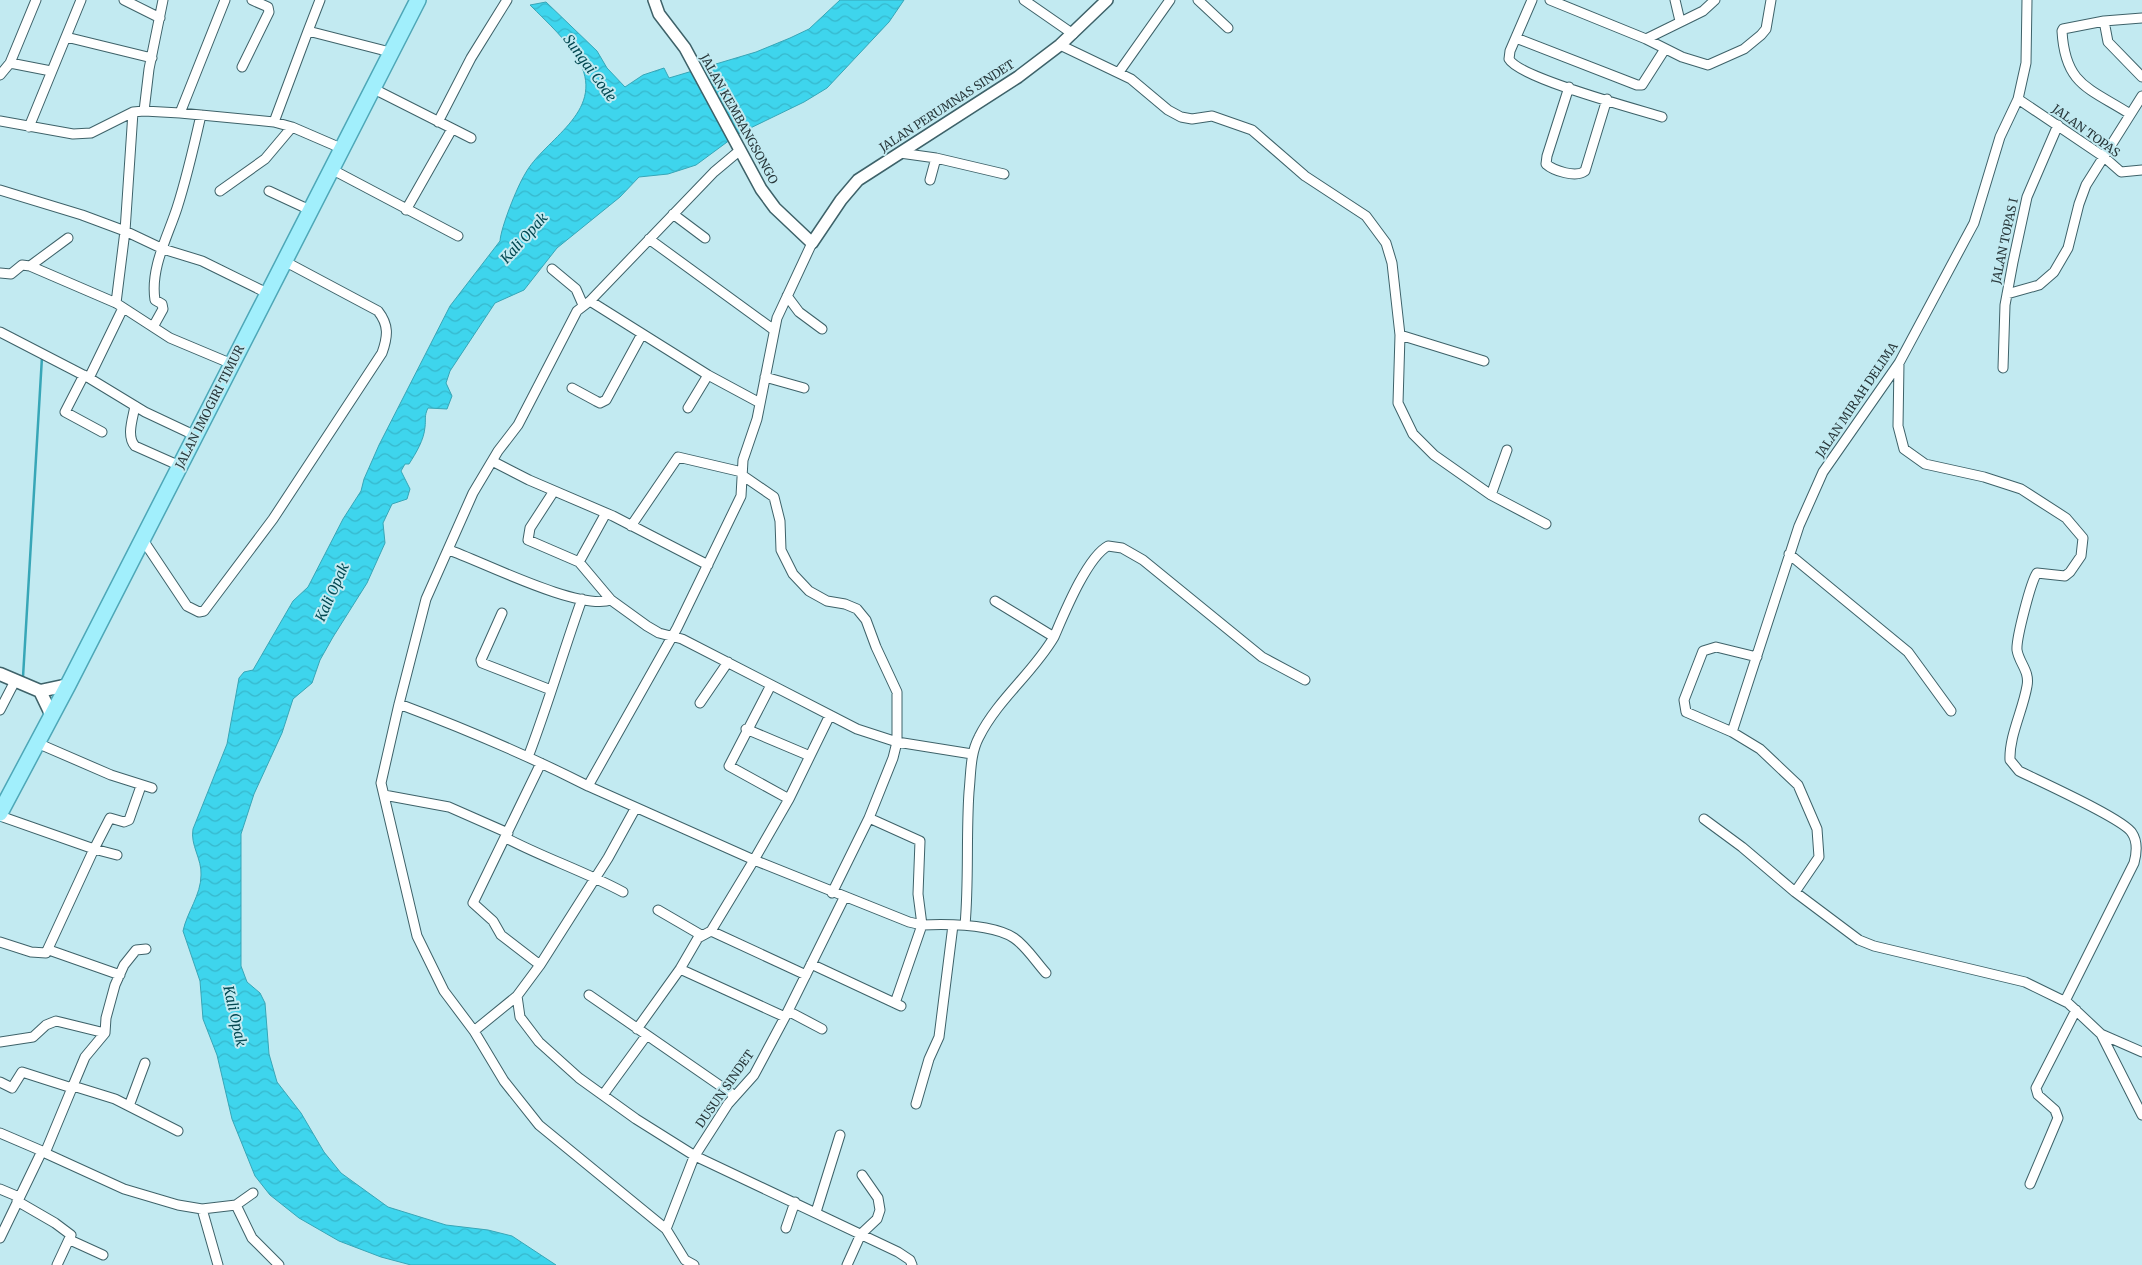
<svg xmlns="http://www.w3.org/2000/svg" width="2142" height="1265" font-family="Merriweather,serif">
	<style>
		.water { fill: url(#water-waves); stroke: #37a6b7 }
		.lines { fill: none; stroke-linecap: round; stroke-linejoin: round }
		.stream { stroke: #37a6b7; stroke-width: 2.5 }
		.minor-casing { stroke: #3e6269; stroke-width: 11 }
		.tertiary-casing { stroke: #3e6269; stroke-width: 14 }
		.secondary-casing { stroke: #3e6269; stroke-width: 15 }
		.primary-casing { stroke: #4ea7b7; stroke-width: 18 }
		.minor { stroke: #fff; stroke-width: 9 }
		.tertiary { stroke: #fff; stroke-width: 11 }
		.secondary { stroke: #fff; stroke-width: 12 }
		.primary { stroke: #a1effc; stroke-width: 15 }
		.labels { text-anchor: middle; stroke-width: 4; stroke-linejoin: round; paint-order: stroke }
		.street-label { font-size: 12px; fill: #28373a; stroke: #c2eaf1 }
		.water-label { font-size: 14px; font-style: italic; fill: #034851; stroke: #c2eaf1 }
	</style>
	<defs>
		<pattern id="water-waves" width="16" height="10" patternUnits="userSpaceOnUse" patternTransform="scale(1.25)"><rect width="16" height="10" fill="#3ed5ed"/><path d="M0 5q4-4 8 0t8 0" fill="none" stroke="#36b7cc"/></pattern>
	</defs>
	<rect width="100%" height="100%" fill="#c2eaf1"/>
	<path class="water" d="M840 0H904L889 22 827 88 804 102 738 134 696 165 668 174 639 177 620 197 557 248 524 290 495 303 450 371 446 383 452 396 447 409 428 408C424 416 426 420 425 427 424 440 416 453 409 464H405L401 471 410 489 407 499 392 504 383 523 385 543 367 583 333 637 320 660 312 683 293 699 282 733 254 794 241 834V966L247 982 260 993 265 1003 269 1054 277 1082 301 1113 324 1152 341 1173 388 1207 446 1225 488 1230 512 1236 556 1265H411L381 1257 339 1241 299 1218 270 1195 255 1176 232 1119 217 1055 203 1019 200 981 183 931C187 912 201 895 201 875 202 859 190 845 193 829L227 744 239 678 244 672 253 670 293 601 308 587 343 519 361 491 364 479 379 445 450 306 500 241C501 227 517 187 525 174 544 139 605 113 580 63 570 43 546 21 530 5L546 2 597 51 607 68 625 87 643 75 664 68 669 78 756 52 790 38 809 29Z"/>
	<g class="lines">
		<path class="stream" d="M23 677 42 357"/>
		<defs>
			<path id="minor" d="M124 0 160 18
				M320 0 308 31 390 52
				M1024 0 1073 34
				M1198 0 1228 28
				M1532 0 1510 51 1509 59C1519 78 1636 109 1662 117
				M1550 0 1646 39 1682 57 1708 65 1744 49 1761 35 1766 29 1771 0
				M1675 0 1680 21
				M2104 21 2108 42 2142 77
				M66 37 152 58
				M1516 38 1637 85H1642L1665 49
				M1646 39 1703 11 1715 0
				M1060 45 1131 79 1168 110 1181 117 1192 119 1212 116 1252 130 1305 176 1366 216 1386 243 1392 263 1400 335 1398 403 1413 434 1434 455 1491 495 1546 524
				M10 63 36 0
				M242 67 269 12 268 7 252 0
				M1119 72 1170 0
				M0 75 10 63 51 71
				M1569 87 1547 156 1546 164C1554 171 1576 178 1585 171L1607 99
				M372 88 471 138
				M2018 99 2104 157 2121 172 2142 170
				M144 111 149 69 163 0
				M180 113 225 0
				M2130 114C2089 88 2065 85 2062 31L2063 29 2104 21 2142 18
				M0 121 73 134 91 133 133 112 144 111 180 113 274 122 292 127 343 149
				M274 122 308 31
				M438 122 471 58 507 0
				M29 127 81 0
				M900 153 936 158 1004 174
				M333 170 458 236
				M930 180 936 158
				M0 190 82 215 125 231 163 249 202 261 269 294
				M220 191 265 159 292 127
				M269 191 312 211
				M406 210 452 129
				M673 214 705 238
				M649 239 774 330
				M812 243 777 318 757 419 743 460 741 496 677 628 588 786 754 860 909 922 922 925 895 1003
				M30 266 68 238
				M552 269 576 289 583 305
				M0 273 11 274 22 265 30 266 116 303 170 338 232 364
				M2007 294 2039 285 2054 272 2068 248 2079 204 2086 185 2142 96
				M787 296 799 312 822 329
				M590 301 708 375 760 403
				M116 303 125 231 133 112
				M153 327 163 309 162 304 155 300C150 268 168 236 177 208 187 177 194 146 201 115
				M0 332 89 378 145 412 196 436
				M1400 335 1484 361
				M1899 363 1898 426 1904 449 1925 464 1984 477 2021 489 2066 518 2083 538 2081 556 2070 572 2065 576 2037 573C2031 581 2016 639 2017 650 2019 663 2030 671 2027 686 2023 710 2009 736 2010 760L2019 771C2039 781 2124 819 2132 833 2138 842 2137 852 2134 863L2065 1001
				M2003 368 2005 305 2013 262 2027 197 2058 125
				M84 375 65 412 102 432
				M765 377 804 388
				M89 378 123 308
				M572 388 596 401 600 403 606 400 642 334
				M135 406C133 418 126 436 135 446L180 466
				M688 408 708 375
				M492 461 529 480 613 516 708 565
				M742 475 774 497 780 521 781 550 793 574 809 591 827 601 845 604 857 609 866 620 876 647 897 692V742L972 754
				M554 491 530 528 528 540 579 562 611 600
				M1491 495 1507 450
				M631 526 678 457 742 472
				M143 540 187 606 199 612 204 611 273 519 382 353C388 336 389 325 378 311L286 262
				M449 550C483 562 579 611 611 600L647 626 659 633 682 639 857 729 897 742 893 758 869 818 920 841 918 894 922 925C947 924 992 924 1014 938 1026 946 1036 962 1046 973
				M1789 554 1908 652 1951 711
				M579 562 606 513
				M502 613 481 660 482 663 551 690
				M1054 637C1064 614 1087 557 1108 546L1122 548 1143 560 1262 657 1305 680
				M1757 657 1716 647 1703 651 1684 700 1686 712 1732 732 1760 749 1798 785 1817 829 1819 857 1795 892
				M771 685 729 766 789 799
				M700 703 728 662
				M399 704C463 728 527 755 588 786
				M0 710 15 681
				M746 729 810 756
				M1732 732 1799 526 1823 472 1899 363 1974 223 2000 137 2018 99 2026 63 2027 0
				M37 743 111 775 152 788
				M528 757C548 705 563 652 582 599
				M384 795 449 807 508 833
				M0 816 94 849 110 818 124 822 129 820 141 786
				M1704 819 1742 847 1795 892 1859 940 1874 946 2025 982 2068 1003 2101 1034 2142 1115
				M506 838C544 858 584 871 623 892
				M832 893 869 818
				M658 910 701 935
				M965 925C969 881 966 837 969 792 971 773 970 754 979 737 998 699 1033 673 1054 637L995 601
				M711 931 806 975
				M0 942 31 952 46 953 94 849 117 855
				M49 950 120 975
				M811 964 901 1006
				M540 965 501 935 493 921 473 903 541 763
				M680 969 785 1017
				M589 995 735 1096
				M517 996 520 1017 539 1042 579 1078 636 1119 695 1156 898 1252 910 1260 912 1265
				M788 1011 822 1029
				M637 1029 680 969 698 938 711 931 754 860 789 799 830 715
				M474 1031 517 996 540 965 608 858 635 809
				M2101 1034 2142 1052
				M0 1042 33 1037 46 1025 56 1021 105 1033
				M0 1082 12 1088 22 1072 72 1088 85 1057 105 1033 106 1018 115 985 124 965 136 950 146 949
				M73 1086 115 1099 178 1131
				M603 1095 646 1036
				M916 1104 929 1059 939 1037 953 925
				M129 1106 145 1063
				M0 1133 42 1151
				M45 1153 124 1189 178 1205 202 1209 236 1205 253 1193
				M2030 1184 2058 1118 2055 1110 2038 1095 2036 1088 2076 1010
				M0 1189 19 1197
				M17 1201 55 1223 71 1235 57 1265
				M236 1205 252 1238 279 1265
				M202 1209 218 1265
				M816 1212 840 1135
				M786 1228 795 1202
				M666 1229 694 1157 728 1104 754 1075 785 1017 844 898
				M0 1238 42 1151 45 1153 72 1088
				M70 1240 103 1255
				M694 1265 685 1260 666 1229 539 1125 504 1081 474 1031 444 991 417 936 381 783 399 704 426 599 473 493 498 451 518 425 577 311 590 301 714 172 739 151
				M847 1265 861 1234 877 1219 880 1210 878 1198 862 1175"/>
			<path id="tertiary" d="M654 0 659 14 685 48 761 189 775 208 812 243 841 200 858 180 1018 77 1060 45 1107 0"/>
			<path id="secondary" d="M0 674 40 691 68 685
				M40 691 52 716"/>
			<path id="primary" d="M0 813 68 685 418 0"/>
		</defs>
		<use href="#minor" class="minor-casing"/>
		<use href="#tertiary" class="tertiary-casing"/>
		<use href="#secondary" class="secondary-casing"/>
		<use href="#primary" class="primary-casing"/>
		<use href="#minor" class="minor"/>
		<use href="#tertiary" class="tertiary"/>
		<use href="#secondary" class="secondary"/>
		<use href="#primary" class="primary"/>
	</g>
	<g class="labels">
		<g class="street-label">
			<text transform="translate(947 106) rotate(-33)" y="4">JALAN PERUMNAS SINDET</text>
			<text transform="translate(739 119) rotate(61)" y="4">JALAN KEMBANGSONGO</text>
			<text transform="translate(2086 131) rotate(36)" y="4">JALAN TOPAS</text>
			<text transform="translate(2005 241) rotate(-78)" y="4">JALAN TOPAS I</text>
			<text transform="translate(1857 400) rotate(-56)" y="4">JALAN MIRAH DELIMA</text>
			<text transform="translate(210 407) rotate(-63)" y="4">JALAN IMOGIRI TIMUR</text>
			<text transform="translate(725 1089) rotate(-55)" y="4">DUSUN SINDET</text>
		</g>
		<g class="water-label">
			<text transform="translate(590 68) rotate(54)" y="5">Sungai Code</text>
			<text transform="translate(524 238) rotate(-48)" y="5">Kali Opak</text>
			<text transform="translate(332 592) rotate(-66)" y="5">Kali Opak</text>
			<text transform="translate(235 1016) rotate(77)" y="5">Kali Opak</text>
		</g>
	</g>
</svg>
